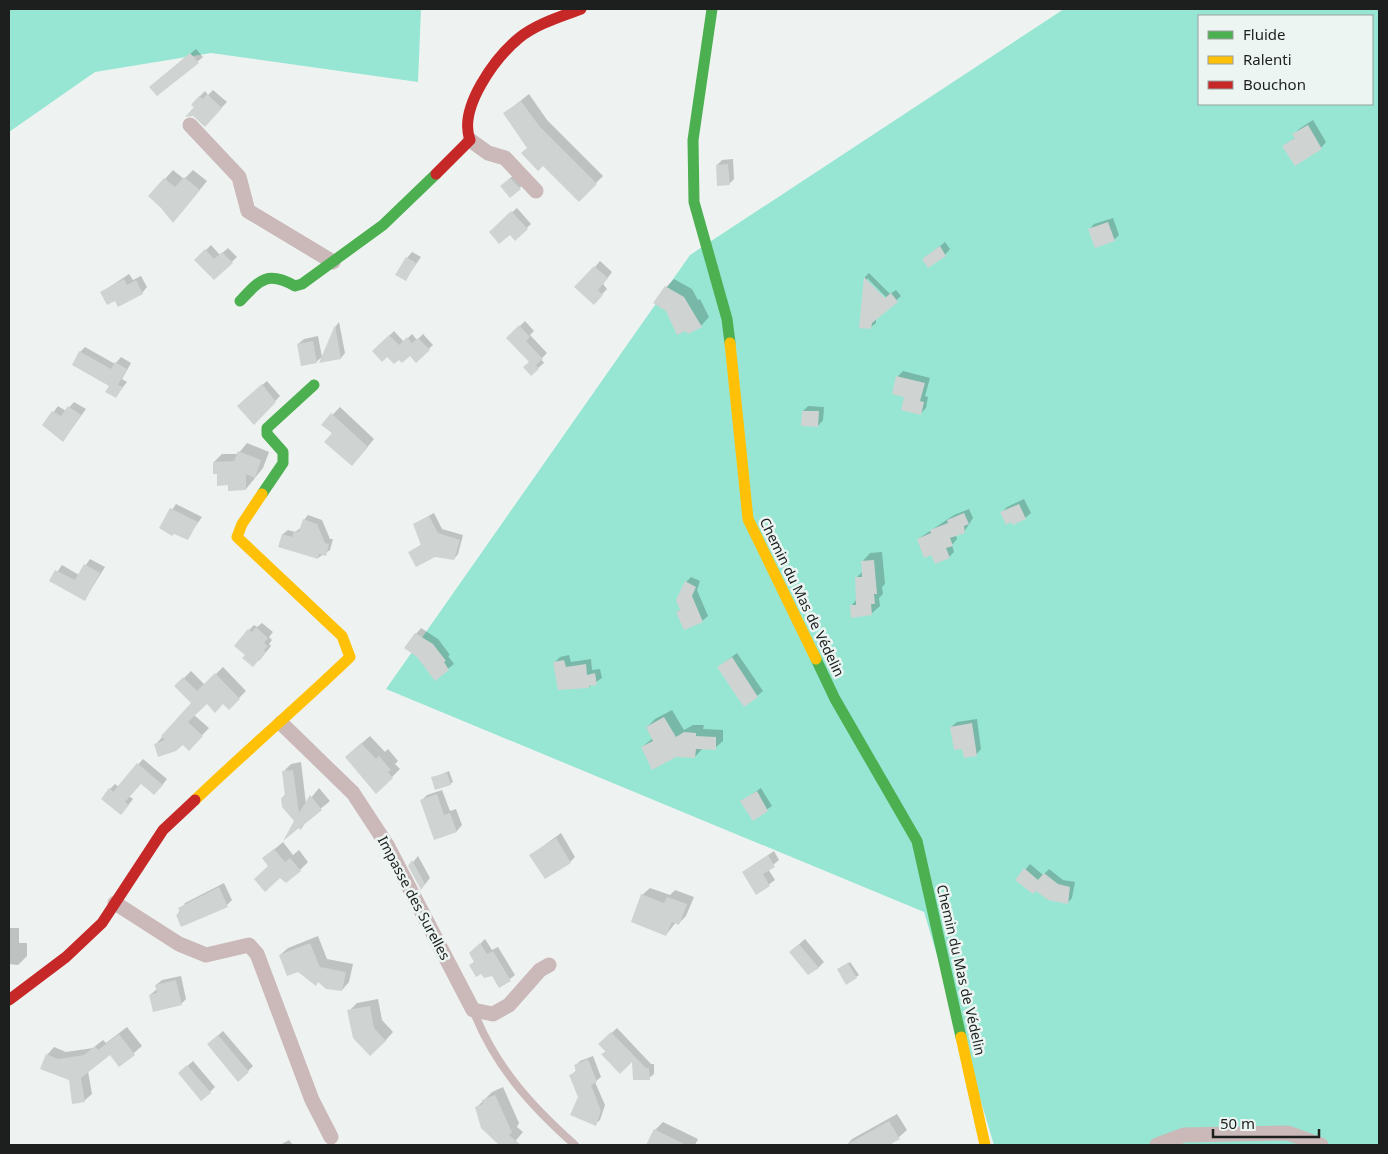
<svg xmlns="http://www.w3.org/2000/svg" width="1388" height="1154" font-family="'Noto Sans',sans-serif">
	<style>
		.forest { fill: #97e6d3; fill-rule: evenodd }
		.shadow { fill: #0003; fill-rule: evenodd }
		.building { fill: #cfd3d2 }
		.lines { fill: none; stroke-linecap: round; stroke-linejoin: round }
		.lane { stroke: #cbb8b8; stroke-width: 8 }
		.street { stroke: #cbb8b8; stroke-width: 15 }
		.fast { stroke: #4caf50; stroke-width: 11 }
		.slow { stroke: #ffc107; stroke-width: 11 }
		.jam { stroke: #c62828; stroke-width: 11 }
		.labels { text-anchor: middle; stroke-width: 5; stroke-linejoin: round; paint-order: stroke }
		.street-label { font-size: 14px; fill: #1c1f1e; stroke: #ecf5f2 }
	</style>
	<rect width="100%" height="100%" fill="#eef3f1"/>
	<path class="forest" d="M9 9H421L418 82 211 53 95 72 9 132Z
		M1064 9H1379V1145H994L924 912 386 689 690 255ZM1199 16H1372V104H1199Z"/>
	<path class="shadow" d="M196 49 203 57 157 95 156 82Z
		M213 90 227 102 205 125 192 104 205 91 208 95Z
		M529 94 547 120 603 176 579 200 528 148 505 113Z
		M1313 120 1326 142 1321 148 1284 146 1296 137 1294 134 1299 129Z
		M733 159 734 179 729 184 717 165 722 160Z
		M173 170 184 179 193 170 207 181 181 213 162 207 150 196Z
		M516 173 525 183 511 196 507 181Z
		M517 208 531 224 515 239 510 233 495 227Z
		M1113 218 1119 235 1114 240 1089 230 1094 224Z
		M945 242 950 249 945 255 924 259Z
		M211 245 220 255 228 248 237 257 214 279 196 260Z
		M412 252 421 257 405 280 407 258Z
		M600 261 612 272 603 284 607 289 594 303 595 267Z
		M869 273 890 294 896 290 901 296 876 318V323L871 327H860L865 277ZM867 278 890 301 888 303 867 282Z
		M129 274 133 280 141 276 147 287 142 293 115 299 102 292Z
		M674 279 692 289 698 300 700 299 709 317 701 326 666 287Z
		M525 321 534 331 530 335 547 353 541 359 544 363 531 374 530 362 508 338Z
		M339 322 345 353 341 358 321 361 336 326Z
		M394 331 404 342 412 334 417 340 423 334 433 345 416 361 410 354 387 355 374 351Z
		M318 336 322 357 316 362 298 344 304 339Z
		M85 347 115 364 121 357 131 363 122 379 127 382 116 396 111 385 80 352Z
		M903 371 930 378 925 396 928 397 926 408 920 414 906 397 893 393 898 376Z
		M267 381 280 396 254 423 243 401Z
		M74 402 86 409 63 441 44 425 58 406 66 411Z
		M808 406 824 407 823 420 818 426 803 411Z
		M340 407 374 439 359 457 323 425Z
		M247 443 269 452 263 468 246 489 229 484 214 462 222 454H238Z
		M1024 499 1031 513 1025 518 1012 521 1002 512 1007 507Z
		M176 504 202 517 187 538 160 528Z
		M969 509 973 518 964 532 956 535 957 539 952 545 954 552 949 557 931 553 918 539 954 515Z
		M434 513 442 529 463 535 458 554 454 559 410 552 422 544 414 524Z
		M308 515 322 520 330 539H333L330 550 318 558 280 546 283 534 288 530 295 532 302 527 304 520Z
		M882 552 885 584 882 587 883 594 879 598 880 606 871 614 851 606 857 599 856 578 863 571 862 562 870 553Z
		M90 559 105 567 85 599 51 581 62 565 79 575Z
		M691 577 700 581 697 590 708 616 702 621 677 612 681 609 686 582Z
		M262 623 273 632 269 637 272 640 269 644 271 646 259 661 249 630 254 625 257 627Z
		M421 628 438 639 450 655 448 656 454 664 435 679 418 656 405 647Z
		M737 653 763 691 757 696 718 667Z
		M569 655 571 662 591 659 592 670 600 669 602 678 589 687 555 662 560 657Z
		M223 667 246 691 229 708 223 703H207L194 715 209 728 189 749 183 743 156 744 192 703 176 686 191 671 205 685Z
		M672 710 684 730 693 725H704L703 729 723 730V741L715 748 702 749 695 757 642 747 653 738 647 727 655 719Z
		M977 719 981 749 976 755 951 727 957 722Z
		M370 736 385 752 388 749 398 761 395 764 400 769 392 777 355 749Z
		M143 759 167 779 160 788 141 782 129 796 133 799 126 808 110 789 115 784 119 787Z
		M301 762 306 804 319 788 330 801 308 819 301 829 282 798 286 794 283 772 291 764Z
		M449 771 453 782 450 784 433 778Z
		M761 788 772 806 753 819 742 801Z
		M442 790 450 811 456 809 462 825 457 831 435 838 422 800 427 795Z
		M561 833 575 857 570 862 531 855Z
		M283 842 293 855 299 850 308 862 300 870 269 866 264 858Z
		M774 851 779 860 768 869 775 880 757 893 743 872Z
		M418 856 430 878 422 888 410 866Z
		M1030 864 1043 875 1049 869 1063 880 1075 882 1072 898 1067 903 1017 880Z
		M224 883 232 900 227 905 177 915 185 903Z
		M650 888 670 895 675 890 694 897 686 916 679 923 676 922 666 935 642 895Z
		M9 928H19V943H27V956L18 965 9 964Z
		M318 936 327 959 353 964 349 982 342 990 280 955 288 948Z
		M485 939 492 950 498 947 515 975 500 987 493 975 471 965 475 961 471 953Z
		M805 939 824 962 818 968 796 947Z
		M850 962 859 975 856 977 841 967Z
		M181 976 186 999 181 1004 150 995 157 989 156 985 162 980Z
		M378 999 382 1020 393 1032 385 1041 349 1011 357 1003Z
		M127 1027 142 1046 120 1065 111 1053 88 1071 92 1094 84 1101 70 1079 47 1055 54 1047 66 1052 93 1048 103 1040 106 1043Z
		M617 1028 651 1064H654V1074L649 1078 633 1059 603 1054 606 1051 600 1044Z
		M223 1031 253 1066 248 1071 214 1039Z
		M593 1056 601 1077 595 1082 605 1105 600 1120 595 1124 571 1075 577 1070 575 1066 580 1061Z
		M193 1061 215 1087 210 1092 185 1068Z
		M503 1087 519 1123 517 1127 523 1132 512 1145H502L482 1127 476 1108 492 1092Z
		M897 1114 907 1130 890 1145H847L852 1139Z
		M663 1122 698 1139 695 1145H647L655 1130Z
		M289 1140 293 1145H280Z"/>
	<path class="building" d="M190 53 199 63 157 96 149 87Z
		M207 94 222 108 205 127 193 116 185 117 194 107 191 105 199 96 203 99Z
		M521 101 540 127 597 184 579 202 543 166 538 171 521 153 527 148 503 113Z
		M1308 125 1322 149 1295 166 1282 146 1295 138 1292 134Z
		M728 164 730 185 717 186 716 165Z
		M184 177 200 190 173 223 161 208 148 196 164 178 175 187Z
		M510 178 521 189 510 198 500 186Z
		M511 211 528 229 515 241 510 235 499 244 489 232Z
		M1108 222 1115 241 1095 248 1088 229Z
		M940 246 946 256 928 268 922 259Z
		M205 249 214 259 222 252 233 263 214 280 194 260Z
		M406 257 416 263 406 281 395 275Z
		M594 266 608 278 598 290 603 295 594 305 574 287Z
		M864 277 885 298 891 293 898 302 872 323 871 329 859 328Z
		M124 279 127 285 136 280 143 294 118 307 115 301 107 305 100 292Z
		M665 286 684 297 702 327 688 334 686 331 677 335 666 311 653 303Z
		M335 325 341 359 319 363Z
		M519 325 530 337 526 341 543 359 536 365 539 369 531 376 523 367 529 362 506 338Z
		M389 335 399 345 407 337 412 343 418 338 430 350 416 363 410 356 402 363 399 360 394 364 387 357 382 362 372 351Z
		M313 341 317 363 301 366 297 344Z
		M79 351 111 369 115 362 127 369 118 385 123 387 116 398 105 392 109 386 72 365Z
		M896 376 925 383 920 401 924 402 921 415 901 410 904 397 892 394Z
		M262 384 276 402 254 425 237 406Z
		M68 406 81 415 63 442 42 425 52 411 61 416Z
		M802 411H819L818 427 801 426Z
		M331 413 368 447 352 466 324 442 332 433 321 425Z
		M238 451 261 460 255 478 246 474V490L228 491V485L217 486V474H213V462L234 461Z
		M1019 504 1026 519 1013 525 1011 522 1006 525 1000 512Z
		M170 508 198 522 188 540 174 534 172 536 159 528Z
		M964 513 969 524 964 526 965 533 950 538 953 546 946 548 950 558 935 564 931 555 924 558 917 539 931 533 930 530 948 523 947 520Z
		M429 516 438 533 460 540 454 560 435 557 416 567 408 552 421 545 413 524Z
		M303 519 317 524 325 543 329 544 326 556 319 554 318 559 278 547 282 534 292 537 294 531 299 532Z
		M874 560 877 594H874L875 604H871L872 615 851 618 850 605H856L855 577H862L861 561Z
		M84 564 100 573 85 601 49 581 55 570 75 580Z
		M685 581 696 587 692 596 703 622 684 630 676 612 680 610 676 600Z
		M256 627 268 638 264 643 268 646 264 650 266 652 253 667 242 658 245 655 234 646 248 629 252 632Z
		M415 633 433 644 446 661 444 662 449 670 435 681 417 657 404 648Z
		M732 657 758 697 744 707 717 667Z
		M564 660 566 667 586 664 587 675 595 673 597 685 589 686V688L558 690 553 662Z
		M215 673 240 699 229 710 223 704 215 713 207 704 188 722 203 736 189 751 183 745 176 751 158 757 154 744 165 740 161 736 191 703 174 686 183 677 197 691Z
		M664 717 676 737 684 732 696 733V736L716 737V750L696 749 695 758 676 757 652 770 641 747 653 741 646 727Z
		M972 723 977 756 964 758 962 749 954 750 950 727Z
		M361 743 376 759 379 756 391 770 388 772 393 778 376 794 345 757Z
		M137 763 163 785 154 795 141 784 125 802 129 805 121 815 101 799 109 788 113 792Z
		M293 770 299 813 310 795 322 810 301 827V831L299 828 283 841 294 821 282 807 281 798 285 797 282 771Z
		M447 773 451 785 435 790 431 777Z
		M757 791 768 811 753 821 740 801Z
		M437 794 444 815 450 813 457 832 434 840 420 800Z
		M556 838 571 863 545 879 529 855Z
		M274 849 285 862 290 858 301 871 286 883 280 878 265 892 254 879 268 866 262 858Z
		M768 855 775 867 763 874 770 886 756 895 742 872Z
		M412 860 425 884 421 890 408 866Z
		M1024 868 1038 880 1044 873 1058 884 1070 887 1068 904 1048 900 1036 891 1033 894 1015 880Z
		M219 887 228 907 181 927 176 915 180 913 178 908Z
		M641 894 664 903 667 897 687 904 679 925 672 922 666 936 631 922Z
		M310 943 320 967 346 972 342 991 326 989 318 982 316 986 298 972 287 976 279 955Z
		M480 943 487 954 493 951 511 981 499 988 492 976 484 978 481 974 476 977 469 965 474 962 469 953Z
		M799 944 819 968 808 975 789 952Z
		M848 963 857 978 846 985 837 969Z
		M176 980 182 1005 153 1012 149 995 157 993 155 985Z
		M370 1006 374 1028 386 1041 370 1056 353 1038 347 1010Z
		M611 1032 646 1068H649L650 1080H633L632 1062 620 1074 601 1054 606 1052 598 1044Z
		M119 1034 135 1055 119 1067 110 1055 81 1078 85 1102 72 1104 69 1080 40 1069 46 1054 58 1059 84 1055 95 1046 98 1050Z
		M218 1035 249 1072 238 1082 207 1044Z
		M588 1059 597 1082 591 1085 601 1111 596 1126 570 1115 578 1097 569 1075 576 1072 574 1065Z
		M187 1065 211 1093 201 1101 178 1073Z
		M495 1095 512 1132 509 1135 521 1145H499L481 1128 475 1107 483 1104 482 1100Z
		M889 1121 900 1139 889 1145H846Z
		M654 1129 686 1145H646Z"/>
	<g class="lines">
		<path class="lane" d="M473 1010C495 1066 530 1105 575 1145"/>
		<path class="street" d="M190 125 239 177 248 211 333 262
			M470 140 488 153 505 158 536 191
			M281 723 353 793 387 845 473 1010 493 1014 509 1005 540 970 549 965
			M115 903 179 944 206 955 249 945 257 954 312 1100 331 1137
			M1157 1145 1184 1135 1288 1133 1321 1145"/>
		<path class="fast" d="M712 9 693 140 694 202 727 319 730 343
			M240 301C260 280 267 270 295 286L302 284 383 225 436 174
			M262 494 283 463V452L267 434V428L314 385
			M816 659 835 699 917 841 961 1037"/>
		<path class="slow" d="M730 343 748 519 816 659
			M195 800C246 751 299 706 350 657L342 636 237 537 242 524 262 494
			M961 1037 985 1145"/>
		<path class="jam" d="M436 174 470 140C458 108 495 58 519 38 536 24 560 17 581 9
			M9 1000 66 957 102 923 163 830 195 800"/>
	</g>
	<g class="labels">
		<g class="street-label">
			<text transform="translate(802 597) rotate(64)" y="5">Chemin du Mas de Védelin</text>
			<text transform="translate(414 898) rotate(62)" y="5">Impasse des Surelles</text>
			<text transform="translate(961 970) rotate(77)" y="5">Chemin du Mas de Védelin</text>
		</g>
	</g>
	<rect width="1388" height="1154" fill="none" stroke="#1c1f1e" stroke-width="20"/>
	<rect x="1198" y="15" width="175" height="90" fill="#ecf5f2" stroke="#999f9d"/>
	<rect x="1208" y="31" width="25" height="8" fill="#4caf50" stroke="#999f9d"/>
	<text x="1243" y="40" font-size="15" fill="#1c1f1e">Fluide</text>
	<rect x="1208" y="56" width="25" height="8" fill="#ffc107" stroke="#999f9d"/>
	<text x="1243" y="65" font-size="15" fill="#1c1f1e">Ralenti</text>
	<rect x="1208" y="81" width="25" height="8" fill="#c62828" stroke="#999f9d"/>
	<text x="1243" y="90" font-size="15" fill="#1c1f1e">Bouchon</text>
	<path d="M1213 1129v8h106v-8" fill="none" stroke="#1c1f1e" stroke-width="2.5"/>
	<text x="1220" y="1129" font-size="15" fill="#1c1f1e" stroke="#ecf5f2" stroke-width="4" paint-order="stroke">50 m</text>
</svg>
